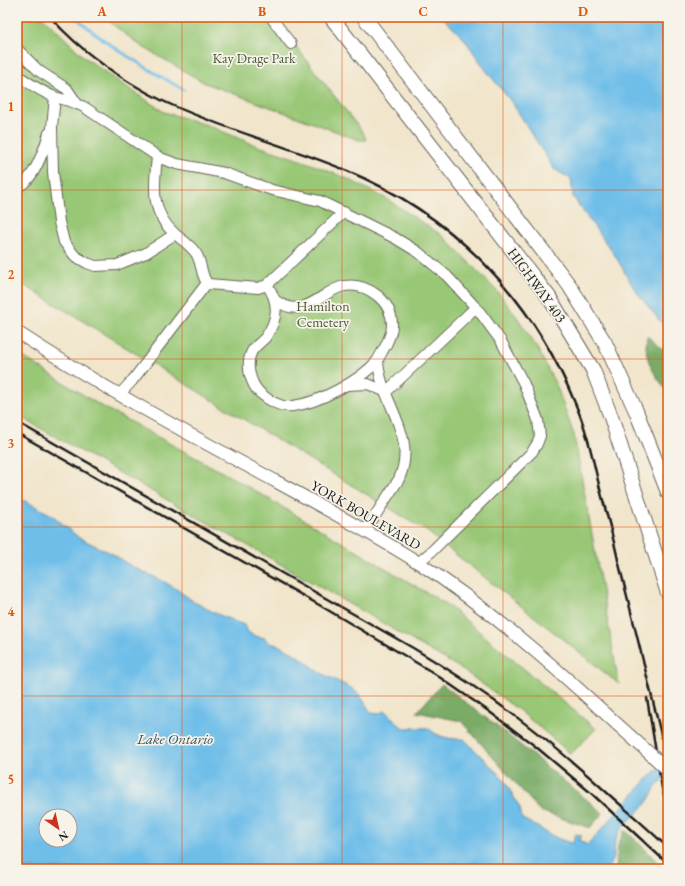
<svg xmlns="http://www.w3.org/2000/svg" width="685" height="886" font-family="'EB Garamond',serif">
	<style>
		.green { fill: #98c776; stroke: #5a7249 }
		.forest { fill: #7aac67; stroke: #4b6442 }
		.water { fill: #6ebee9; stroke: #456d82; fill-rule: evenodd }
		.lines { fill: none; stroke-linecap: round; stroke-linejoin: round }
		.stream { stroke: #6ebee9; stroke-width: 2.5 }
		.minor-casing { stroke: #676259; stroke-width: 12 }
		.major-casing { stroke: #676259; stroke-width: 14 }
		.highway-casing { stroke: #676259; stroke-width: 16 }
		.minor { stroke: #fff; stroke-width: 10 }
		.major { stroke: #fff; stroke-width: 12 }
		.highway { stroke: #fff; stroke-width: 14 }
		.rail { stroke: #1c1c1c; stroke-width: 2.5 }
		.major-bridge-casing { stroke: #676259; stroke-width: 14; stroke-linecap: butt }
		.major-bridge { stroke: #fff; stroke-width: 12 }
		.grid { fill: none; stroke: #de560d; stroke-width: 1; stroke-opacity: 0.55 }
		.labels { text-anchor: middle; stroke-width: 3.5; stroke-linejoin: round; paint-order: stroke }
		.park-label { font-size: 14px; fill: #47583c; stroke: #f7f3e8 }
		.street-label { font-size: 14px; fill: #1c1c1c; stroke: #f7f3e8 }
		.water-label { font-size: 15px; font-style: italic; fill: #395564; stroke: #f7f3e8 }
		.neatline { fill: none; stroke: #de560d; stroke-width: 1.5 }
		.grid-label { font-size: 13px; text-anchor: middle; font-weight: bold; fill: #de560d }
	</style>
	<rect width="100%" height="100%" fill="#f7f3e8"/>
	<filter id="ink" filterUnits="userSpaceOnUse"><feTurbulence type="fractalNoise" baseFrequency=".025" numOctaves="2"/><feDisplacementMap in="SourceGraphic" scale="8" xChannelSelector="R" yChannelSelector="G"/><feConvolveMatrix kernelMatrix="1 2 1 2 8 2 1 2 1" color-interpolation-filters="sRGB"/></filter>
	<filter id="wash" filterUnits="userSpaceOnUse"><feTurbulence type="fractalNoise" baseFrequency=".012" numOctaves="4" result="noise"/><feDisplacementMap in="SourceGraphic" scale="16" xChannelSelector="R" yChannelSelector="G"/><feGaussianBlur stdDeviation="0.9" result="paint"/><feColorMatrix in="noise" values="0 0 0 0 0 0 0 0 0 0 0 0 0 0 0 0 0 1.4 0 .05"/><feComposite in="paint" operator="in"/></filter>
	<g filter="url(#wash)">
		<rect width="100%" height="100%" fill="#f1e5cb"/>
		<path class="green" d="M17 17H43L83 56 109 75 164 112 207 125 255 145 306 162 346 178 385 198 443 236 497 291 517 317 536 346 557 387 574 435 619 684 425 530 17 281Z
			M103 17H273L364 134 366 140H359L205 83 141 46Z
			M17 353 96 403 240 482 446 604 596 729 571 754 520 711 460 668 261 553 17 415Z"/>
		<path class="forest" d="M647 336 668 354V392C654 374 643 360 647 336Z
			M442 684 503 731 603 813 590 828 540 811 461 721 417 712Z
			M625 830 641 845 664 869H616L618 845Z"/>
		<path class="water" d="M442 17H668V331L635 290 616 257 573 197 571 179 554 169 513 104 485 69 465 40Z
			M17 497 52 515 79 538 111 553 131 566 161 580 175 588 194 602 217 614 244 625C248 635 255 637 265 638L269 643 278 645 297 655 321 673 351 688 360 695 371 713 378 714 385 711 403 728H428C437 737 451 740 464 739L503 778 520 808 522 819C540 827 554 840 573 843L576 834 582 836 579 840 587 845 655 771 668 764V776C654 785 656 790 647 802 631 823 612 827 614 858L610 863 611 869H17ZM46 816H70V840H46Z"/>
		<g class="lines">
			<path class="stream" d="M75 17C108 46 146 68 184 90"/>
		</g>
	</g>
	<g filter="url(#ink)">
		<g class="lines">
			<defs>
				<path id="minor" d="M271 17 291 44
					M17 49 39 71 67 89 76 102
					M17 75C29 83 41 92 55 97 65 100 74 102 84 107L160 158 177 164 224 173 272 190 320 201 395 238 418 252 447 276 479 311 501 341 524 384 538 420 540 436 537 444 532 452 432 551 418 563
					M55 97 52 127 53 172 59 222 64 242 75 256 87 263 95 266 117 265 146 253 175 234
					M157 157C154 187 150 212 175 234 183 241 192 246 197 255 202 264 201 277 208 284L258 288 267 285 344 212
					M17 186C33 184 45 147 49 133
					M267 285C280 303 278 320 265 338 261 342 255 346 252 351 245 364 250 383 260 393 268 400 281 408 293 406 318 403 360 381 377 361 380 356 383 350 386 345 389 338 392 333 392 325 392 301 367 282 344 286 320 291 305 322 275 300
					M347 385 368 384 386 392
					M386 392 476 307
					M119 395 132 381 207 283
					M365 531 399 479C419 434 379 402 378 359"/>
				<path id="major" d="M17 332C101 387 189 434 277 482 325 508 373 534 419 563 491 610 555 667 618 725"/>
				<path id="highway" d="M331 17 549 297 593 370 611 417 668 593
					M364 17 569 285 605 343 636 411 668 492"/>
			</defs>
			<use href="#minor" class="minor-casing"/>
			<use href="#major" class="major-casing"/>
			<use href="#highway" class="highway-casing"/>
			<use href="#minor" class="minor"/>
			<use href="#major" class="major"/>
			<use href="#highway" class="highway"/>
			<path class="rail" d="M50 17C81 51 121 80 163 101 222 129 285 145 345 170 451 213 532 297 575 403 587 430 593 460 600 489 606 512 613 536 618 560 635 628 652 696 668 764
				M17 422 413 648C488 692 550 740 614 799 632 815 651 831 668 848
				M17 433 321 606 432 672 487 710 535 746 591 793 668 864
				M647 698 662 788 668 810"/>
			<defs>
				<path id="major-bridge" d="M618 725 668 770"/>
			</defs>
			<use href="#major-bridge" class="major-bridge-casing"/>
			<use href="#major-bridge" class="major-bridge"/>
		</g>
	</g>
	<path class="grid" d="M182 17V869M342 17V869M503 17V869M17 190H668M17 359H668M17 527H668M17 696H668"/>
	<g class="labels">
		<g class="park-label">
			<text x="254" y="63">Kay Drage Park</text>
			<text x="323" y="311">Hamilton<tspan x="323" dy="16">Cemetery</tspan></text>
		</g>
		<g class="street-label">
			<text transform="translate(537 285) rotate(54)" y="5">HIGHWAY 403</text>
			<text transform="translate(366 515) rotate(30)" y="5">YORK BOULEVARD</text>
		</g>
		<g class="water-label">
			<text x="175" y="744">Lake Ontario</text>
		</g>
	</g>
	<rect width="685" height="886" fill="none" stroke="#f7f3e8" stroke-width="44"/>
	<g transform="translate(58 828) rotate(146)"><circle r="19" fill="#f7f3e8" stroke="#9f9d96"/>
	<path d="M0-3L7 15L0 10L-7 15Z" fill="#c8321e"/>
	<text y="-6" font-size="11" font-weight="bold" text-anchor="middle" fill="#1c1c1c">N</text>
	</g>
	<rect x="22" y="22" width="641" height="842" class="neatline"/>
	<g class="grid-label">
		<text x="102" y="16">A</text>
		<text x="262" y="16">B</text>
		<text x="423" y="16">C</text>
		<text x="583" y="16">D</text>
		<text x="11" y="111">1</text>
		<text x="11" y="279">2</text>
		<text x="11" y="448">3</text>
		<text x="11" y="616">4</text>
		<text x="11" y="784">5</text>
	</g>
</svg>
